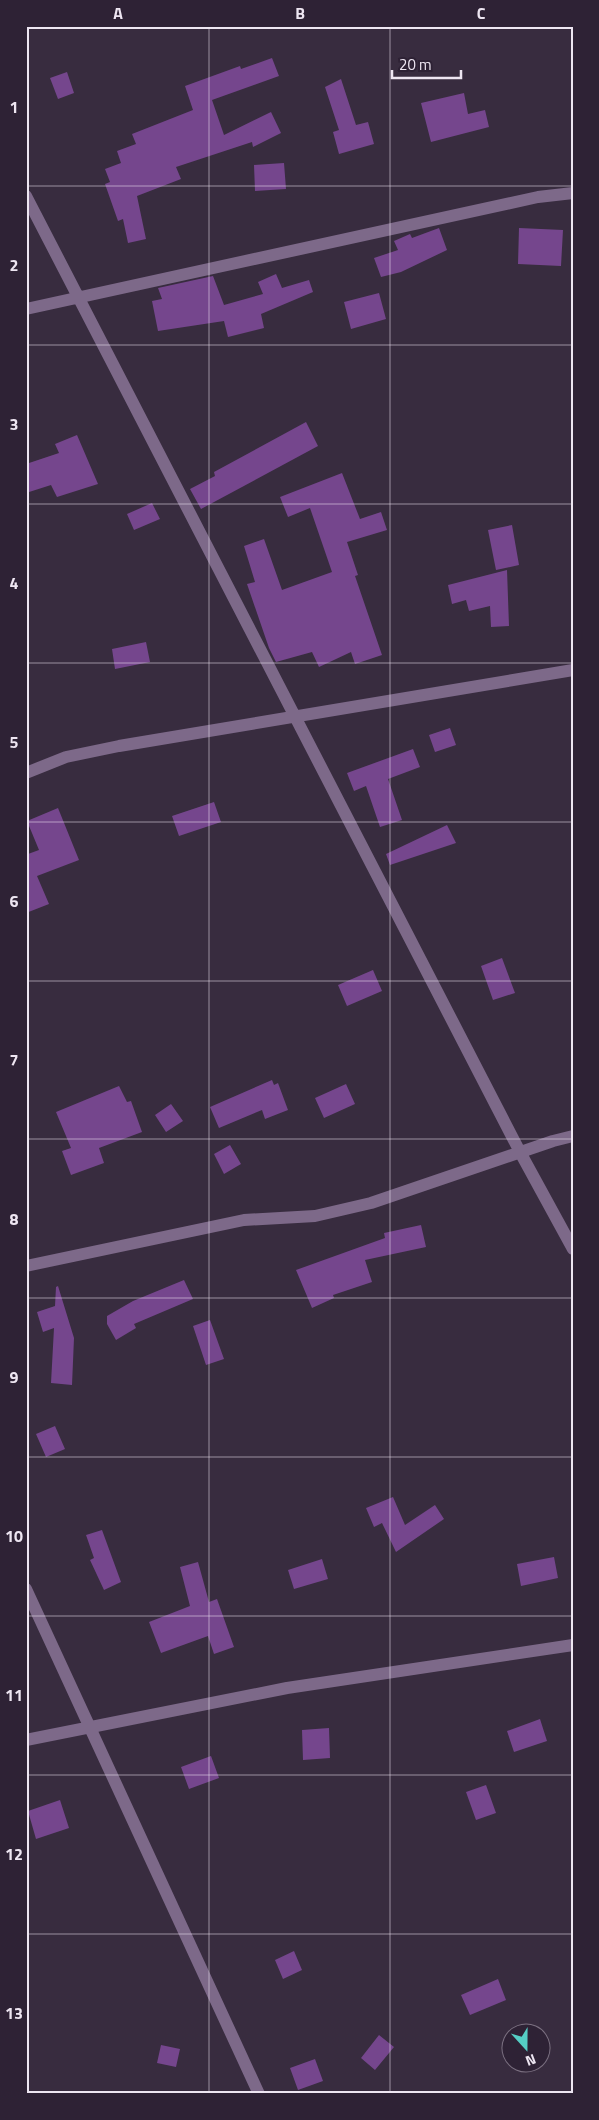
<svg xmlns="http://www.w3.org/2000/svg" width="599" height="2120" font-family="'Titillium Web',sans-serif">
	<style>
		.building { fill: #75468d }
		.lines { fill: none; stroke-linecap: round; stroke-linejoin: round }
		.street { stroke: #7d6989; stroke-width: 12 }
		.grid { fill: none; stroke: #eee6f2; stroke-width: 1; stroke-opacity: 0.55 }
		.neatline { fill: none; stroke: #eee6f2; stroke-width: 2 }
		.grid-label { font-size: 16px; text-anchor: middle; font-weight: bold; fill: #eee6f2 }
	</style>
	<rect width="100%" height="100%" fill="#382c3f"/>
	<path class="building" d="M272 58 279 76 212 100 224 135 271 112 281 133 253 147 252 142 176 167 181 179 137 196 146 239 128 243 123 219 118 221 105 184 110 182 105 169 121 163 117 151 136 144 132 134 193 110 185 86 240 66 241 69Z
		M67 72 74 93 58 99 50 78Z
		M341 79 356 125 368 122 374 144 339 154 333 132 339 130 325 87Z
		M464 93 468 114 485 110 489 127 431 142 421 103Z
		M284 163 286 189 255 191 254 165Z
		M439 228 447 250 401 272 381 277 374 258 398 250 394 241 410 234 412 238Z
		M519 228 563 230 561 266 518 264Z
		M276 274 282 288 309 280 313 292 261 314 264 328 228 337 224 321 158 331 152 301 162 299 158 288 213 276 224 305 263 294 258 282Z
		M379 293 386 319 351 329 344 302Z
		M306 422 318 446 201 509 190 489 215 476 214 472Z
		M77 435 98 484 57 497 51 485 26 493V464L59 453 55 444Z
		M342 473 360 519 381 512 387 530 347 542 358 575 355 576 382 655 355 664 351 652 319 667 312 652 276 662 269 648 247 584 255 582 244 546 264 539 282 590 332 572 310 508 288 517 280 497Z
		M152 503 160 519 134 530 127 514Z
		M512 525 519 565 496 570 488 530Z
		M507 570 509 626 491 627 490 606 469 611 466 600 452 604 448 585Z
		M146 642 150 662 115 669 112 649Z
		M450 728 456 745 435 752 429 735Z
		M413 749 420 767 388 779 402 820 380 827 366 786 354 791 347 773Z
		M214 802 221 822 179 836 172 816Z
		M58 808 79 860 37 876 49 904 26 913V851L28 854 39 850 27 821Z
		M447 825 456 843 390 865 386 854Z
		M502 958 515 993 493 1000 481 966Z
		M373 970 382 991 347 1006 338 985Z
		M272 1080 274 1085 278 1083 288 1110 265 1119 262 1110 219 1128 210 1107Z
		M346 1084 355 1104 324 1118 315 1098Z
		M119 1086 127 1102 131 1101 142 1132 99 1148 104 1163 71 1175 62 1151 71 1148 56 1112Z
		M171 1104 183 1121 166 1132 155 1115Z
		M230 1145 241 1164 224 1174 214 1154Z
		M421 1225 426 1247 365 1260 372 1282 333 1295 334 1298 312 1308 296 1270 385 1238 384 1233Z
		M184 1280 193 1299 134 1324 136 1328 116 1340 107 1324V1316L133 1301Z
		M58 1286 74 1338 72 1385 51 1383 54 1328 43 1332 37 1312 55 1306 56 1287Z
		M210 1320 224 1359 206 1365 193 1326Z
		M55 1426 65 1449 46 1457 36 1434Z
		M393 1497 405 1525 435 1505 444 1519 396 1552 382 1523 374 1527 366 1508Z
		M102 1530 121 1582 104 1590 90 1560 94 1558 86 1535Z
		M554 1557 558 1578 521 1586 517 1564Z
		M322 1559 328 1579 294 1589 288 1570Z
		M198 1562 209 1602 217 1599 234 1647 214 1654 208 1636 161 1653 149 1622 190 1606 180 1567Z
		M540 1719 547 1741 514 1752 507 1731Z
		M329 1728 330 1758 303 1760 302 1730Z
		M211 1756 219 1778 189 1789 181 1767Z
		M486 1785 496 1813 476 1820 466 1792Z
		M60 1800 69 1828 36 1839 28 1811Z
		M294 1951 302 1970 283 1979 275 1960Z
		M498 1979 506 2000 470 2015 461 1995Z
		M379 2035 394 2047 375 2070 361 2058Z
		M161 2045 180 2049 176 2067 157 2063Z
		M315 2059 323 2081 298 2090 290 2068Z"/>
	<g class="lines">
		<path class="street" d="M26 196 520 1152 573 1249
			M26 309 538 197 573 193
			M26 773 66 757 119 746 573 670
			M26 1266 244 1220 315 1216 371 1203 553 1141 573 1136
			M26 1589 259 2094
			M26 1740 287 1688 573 1645"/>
	</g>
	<path class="grid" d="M209 26V2094M390 26V2094M26 186H573M26 345H573M26 504H573M26 663H573M26 822H573M26 981H573M26 1139H573M26 1298H573M26 1457H573M26 1616H573M26 1775H573M26 1934H573"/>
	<rect width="599" height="2120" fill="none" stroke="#2e2235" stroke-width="55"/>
	<g transform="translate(526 2048) rotate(159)"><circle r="24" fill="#2e2235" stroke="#7b7081"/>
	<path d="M0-4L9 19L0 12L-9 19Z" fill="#55cec5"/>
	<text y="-8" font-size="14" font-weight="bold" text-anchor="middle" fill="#eee6f2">N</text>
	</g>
	<path d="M392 70v8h69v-8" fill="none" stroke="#eee6f2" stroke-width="2.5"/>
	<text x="399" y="70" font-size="15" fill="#eee6f2" stroke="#2e2235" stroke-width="4" paint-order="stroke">20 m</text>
	<rect x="28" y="28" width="544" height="2064" class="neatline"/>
	<g class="grid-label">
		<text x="118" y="19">A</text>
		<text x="300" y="19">B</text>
		<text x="481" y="19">C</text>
		<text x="14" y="113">1</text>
		<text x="14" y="271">2</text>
		<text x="14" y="430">3</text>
		<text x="14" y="589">4</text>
		<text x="14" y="748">5</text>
		<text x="14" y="907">6</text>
		<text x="14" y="1066">7</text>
		<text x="14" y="1225">8</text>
		<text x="14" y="1383">9</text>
		<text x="14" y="1542">10</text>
		<text x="14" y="1701">11</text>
		<text x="14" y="1860">12</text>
		<text x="14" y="2019">13</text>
	</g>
</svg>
